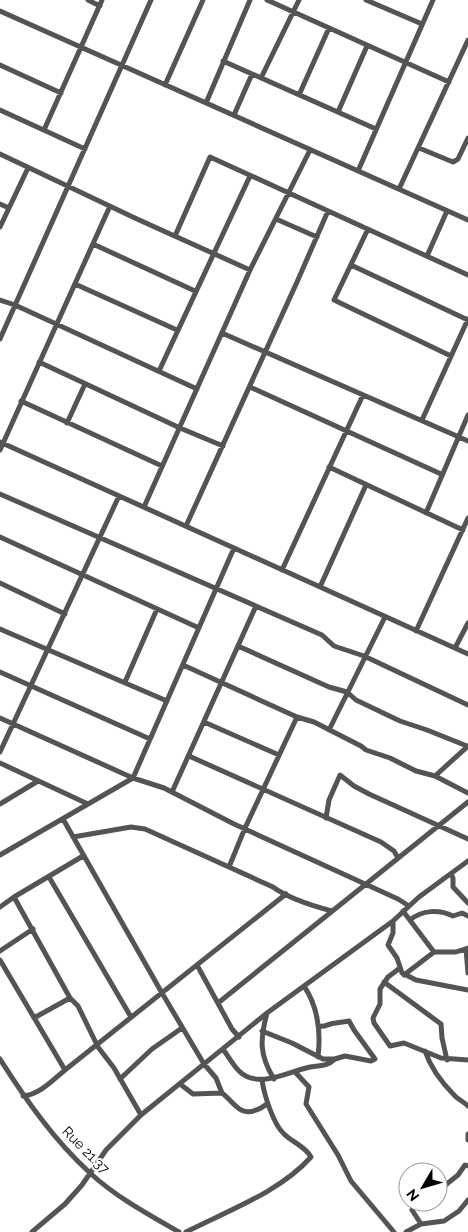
<svg xmlns="http://www.w3.org/2000/svg" width="468" height="1232" font-family="Raleway,sans-serif">
	<style>
		.lines { fill: none; stroke-linecap: round; stroke-linejoin: round }
		.minor { stroke: #545454; stroke-width: 5 }
		.labels { text-anchor: middle; stroke-width: 4; stroke-linejoin: round; paint-order: stroke }
		.street-label { font-size: 14px; fill: #000; stroke: #fff }
	</style>
	<rect width="100%" height="100%" fill="#fff"/>
	<g class="lines">
		<path class="minor" d="M88 0 100 6
			M267 0 449 82
			M366 0 422 24
			M0 11 468 220
			M223 61 376 129
			M0 65 61 93
			M261 78 299 0
			M165 85 203 0
			M299 95 329 28
			M206 103 250 0
			M0 110 85 149
			M338 112 367 46
			M234 115 252 74
			M44 130 102 0
			M419 148 453 162 458 159 468 138
			M0 154 137 219 250 270
			M358 171 433 0
			M399 189 468 40
			M0 204 9 208
			M276 219 317 237
			M0 227 28 168
			M368 229 334 300 451 356
			M175 236 210 157 468 275
			M93 244 195 291
			M427 256 447 211
			M351 265 468 320
			M75 284 177 330
			M0 300 15 305 197 389
			M222 333 468 441
			M0 339 151 0
			M39 362 180 428 223 446
			M159 371 250 176
			M250 387 441 474
			M21 401 162 466
			M422 420 468 319
			M67 423 85 384
			M0 442 468 654
			M0 450 110 206
			M329 467 463 530
			M0 494 322 635 334 646 364 656 468 705
			M144 507 250 270 310 150
			M426 513 468 415
			M186 526 297 282 328 211
			M0 537 199 628
			M282 570 363 395
			M0 583 65 614
			M320 587 366 485
			M0 629 167 701
			M416 631 468 518
			M238 646 329 687 347 692 356 700 400 721 427 730 467 746
			M455 648 468 623
			M183 665 297 717 314 722 361 746 366 750 390 758 416 771 435 776 468 793
			M0 672 150 739
			M125 682 157 609
			M0 718 133 778 164 788 234 824 398 899 409 906
			M204 722 279 755
			M329 730 385 617
			M0 752 119 496
			M189 756 381 842 394 851 398 858
			M0 763 88 804
			M435 776 468 746
			M172 792 256 606
			M0 804 38 781
			M326 818 329 800 340 775 354 786 369 794 468 839
			M63 819 162 993 204 1064 216 1078 222 1093
			M73 837 131 827 145 829 273 887C289 899 313 906 332 911
			M0 855 133 778 234 548
			M229 867 245 828 297 717
			M451 874 453 878V887L468 903
			M49 877 131 1017
			M14 897 70 998 78 1006 98 1047 114 1068 141 1115
			M0 907 14 897 83 856
			M403 911 434 952 404 975
			M410 920C422 910 439 909 453 916L462 913 468 916
			M393 921V933L388 945 397 958 402 973 416 980 468 990
			M466 949 468 973
			M0 951 33 929
			M434 952H456L468 948
			M0 960 65 1070
			M197 965 232 1029 239 1037
			M400 968 388 977 380 989V1004L373 1018 374 1023 390 1046 404 1043 441 1058 468 1060
			M384 982 441 1024 442 1038 447 1060
			M304 986C318 1007 321 1032 318 1057
			M218 1003 468 802
			M267 1013C260 1039 259 1055 274 1079
			M34 1018 70 998
			M262 1031 292 1043 323 1059H335L345 1056 371 1061 375 1059 354 1030 349 1021C344 1022 340 1022 336 1023 328 1023 326 1028 318 1026
			M223 1049C228 1056 233 1065 239 1071 257 1089 286 1073 306 1068 316 1065 326 1068 335 1059
			M425 1051C431 1069 442 1083 455 1096 459 1100 464 1102 468 1106
			M0 1059C26 1100 54 1140 90 1173 116 1197 149 1215 179 1232
			M295 1072 309 1087 306 1104 338 1155 351 1181 394 1232
			M120 1079 152 1049 182 1028
			M180 1084 193 1094 222 1093C234 1102 240 1117 256 1110 260 1109 264 1106 267 1104
			M23 1096C39 1095 53 1080 65 1070L286 894
			M468 1134V1140
			M438 1191 458 1175 465 1165 468 1166
			M418 1202 412 1210 421 1224
			M32 1232 65 1204 82 1185 106 1150 141 1115 267 1013 393 921 419 897 468 861
			M186 1232C227 1211 280 1192 311 1157 306 1147 292 1142 284 1134 273 1124 264 1094 262 1080
			M406 1232 421 1224 444 1221 459 1211 468 1200"/>
	</g>
	<g class="labels">
		<g class="street-label">
			<text transform="translate(86 1150) rotate(45)" y="5">Rue 21.37</text>
		</g>
	</g>
	<g transform="translate(423 1187) rotate(232)"><circle r="24" fill="#ffffff" stroke="#999999"/>
	<path d="M0-4L9 19L0 12L-9 19Z" fill="#000000"/>
	<text y="-8" font-size="14" font-weight="bold" text-anchor="middle" fill="#000000">N</text>
	</g>
</svg>
